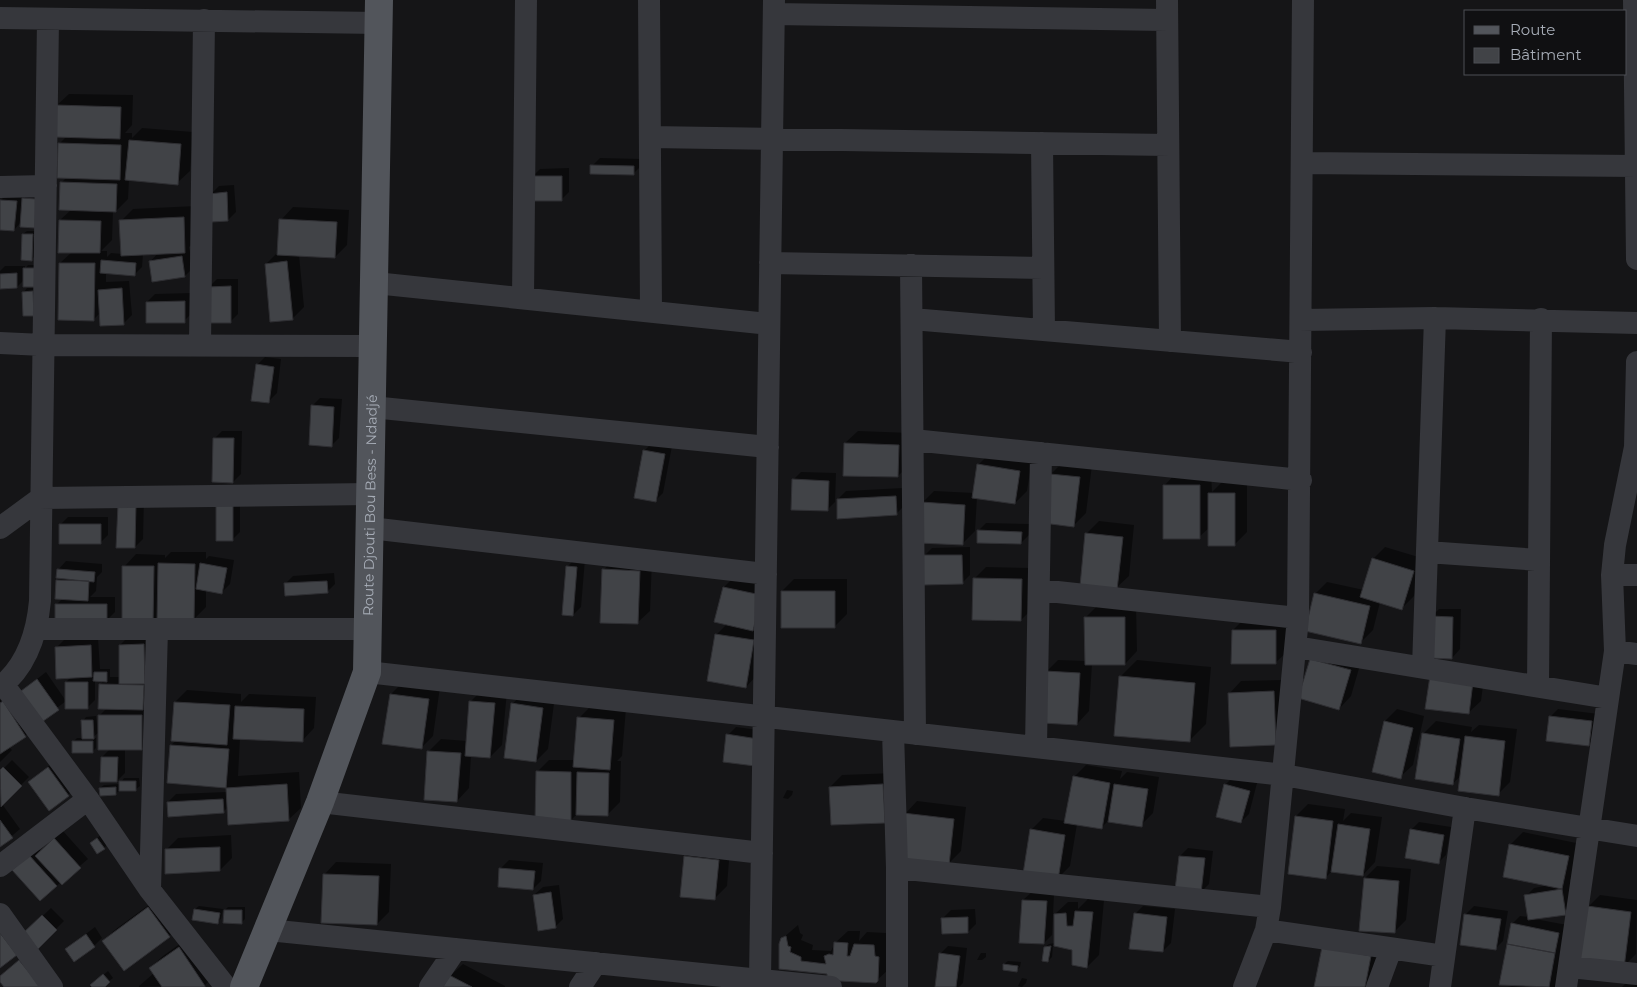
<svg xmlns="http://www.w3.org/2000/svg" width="1637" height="987" font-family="Montserrat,sans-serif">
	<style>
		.shadow { fill: #0007 }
		.building { fill: #414347; stroke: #2f2f33 }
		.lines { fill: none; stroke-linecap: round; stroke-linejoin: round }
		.minor { stroke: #36373c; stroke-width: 22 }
		.major { stroke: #52555b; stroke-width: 28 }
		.labels { text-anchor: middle; stroke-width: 4; stroke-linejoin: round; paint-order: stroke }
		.street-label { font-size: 14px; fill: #a7adb7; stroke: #101012 }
	</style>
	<rect width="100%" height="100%" fill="#151517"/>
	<path class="shadow" d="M69 94 133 95 132 125 125 133H132V138L142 128 193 132 190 171 177 183 129 179 128 199 116 211H113L112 240 101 251H107V257L111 253 122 254 121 221 133 209 196 206 197 240 189 247 193 268 185 276 150 262 158 253 143 254 142 267 134 275 106 273V282L129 281 132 315 124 323 100 313 94 319 60 263 72 252 60 220 71 210 61 183 67 177 59 144 67 136 56 106Z
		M600 158 641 159V166L633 174 592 166Z
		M569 168V192L561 200 532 177 540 169Z
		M234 185 236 212 228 220 211 194 219 186Z
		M31 191 44 192 22 221 14 230 0 228 1 200 9 192 24 194V198Z
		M293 207 349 210 347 245 335 257 299 255 304 307 292 319 266 264 278 252 281 220Z
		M27 231H36L35 256 31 260 23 234Z
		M28 265H39L17 287H0V271L5 266H25V269Z
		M217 279H238V314L230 322 209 287Z
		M27 288H37V311L24 292Z
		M192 293V313L184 321 147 302 155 294Z
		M265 357 281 359 277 393 269 401 257 365Z
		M320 398 342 399 339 438 331 446 312 406Z
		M222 431H242L241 474 233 482 214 439Z
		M858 431 911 433 910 464 898 476 845 443Z
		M652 443 672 446 663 493 655 501 644 451Z
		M990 453 1032 459 1027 491 1015 503 977 497 975 531 962 544 922 503 934 491 974 493 978 465Z
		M1063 462 1092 465 1086 513 1073 526 1051 474Z
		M801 472 836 473 835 502 827 510 793 480Z
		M1176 473H1211L1212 492 1222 482H1247V532L1234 545 1209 528 1199 537 1164 486Z
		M903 488 904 506 896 514 838 499 846 491Z
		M240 495V532L232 540 217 503Z
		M144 497 143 539 135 547 119 504Z
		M68 517H108V535L100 543 60 525Z
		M1099 521 1134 525 1129 576 1116 588 1087 533Z
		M986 523 1029 524V535L1021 543 978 531Z
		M970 547V575L962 583 924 556 932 548Z
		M1385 547 1425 559 1414 596 1402 608 1380 602 1373 630 1361 642 1315 594 1327 582 1364 590 1373 559Z
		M171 552H206V559L209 556 234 560 230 584 222 592 206 590V607L193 620 152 623 124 567 136 554 165 555V558Z
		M616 558 652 559 650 611 637 623 603 570Z
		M575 559H585L581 607 573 615 567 567Z
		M66 561 102 564V572L97 577 96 591 90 597H115V612L107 620 56 605 63 598 57 580 60 578 58 570Z
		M986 567 1034 568 1033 608 1021 620 974 579Z
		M334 573 335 584 327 592 285 584 293 576Z
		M736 575 773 583 758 674 746 687 716 635 727 624 724 587Z
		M794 579H847V614L835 626 782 591Z
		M1098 605H1136L1137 651 1125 664H1092L1089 711 1077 724 1046 672 1058 660 1086 661 1085 618Z
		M1439 609H1461L1460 649 1452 658 1431 617Z
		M1245 618 1288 619V651L1275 663 1233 630Z
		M152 636 154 736 142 748 125 749V773L117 781 102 757 110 749 99 716 107 708 100 685 104 680H95V700L87 708 66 682 71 677 56 648 64 640 98 638 100 669H110V677H120V645L128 637Z
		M1362 658 1351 696 1339 709 1311 659Z
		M1137 660 1211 667 1206 724 1189 741 1120 677Z
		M1485 670 1481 701 1468 713 1427 708Z
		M46 672 66 701 37 723 25 736 9 747 12 750 0 762V700L15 690 18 694Z
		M1285 680 1275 743 1229 694 1241 681Z
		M403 682 440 687 433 736 421 748 391 694Z
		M483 689 507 691 502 745 490 757 471 756 469 788 457 801 429 751 441 739 467 741 470 702Z
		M187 690 241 694V702L249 694 316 697 314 728 302 741 240 738 238 776 299 772 301 808 288 820 228 807 223 812 168 802 176 794 227 792V786L169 782 171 745 177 740 175 702Z
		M525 692 555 696 548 749 536 761 512 704Z
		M591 706 626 708 622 756 617 761H621L620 802 607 815 577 814 570 821 537 772 549 760H575L579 718Z
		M1397 709 1424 716 1413 765 1400 777 1385 721Z
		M1558 709 1599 714 1596 737 1588 745 1550 717Z
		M96 716 98 733 92 738H96V748L92 752 73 742 77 738H83V721L86 717Z
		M1436 721 1472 727 1471 732 1479 725 1517 729 1510 782 1498 794 1462 775 1452 784 1423 734Z
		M736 727 766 731 754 765 728 735Z
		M12 760 29 777 2 804 20 829 0 846V772Z
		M56 760 76 787 68 795 29 782Z
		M1086 765 1122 771 1120 779 1127 772 1159 777 1153 813 1141 825 1109 820 1101 828 1077 824 1070 866 1058 878 1031 830 1043 818 1066 821 1074 777Z
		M895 773 897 809 830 787 842 775Z
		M1233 777 1257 783 1249 814 1241 822 1225 785Z
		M124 778H139L140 786 136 789 119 790 116 794 100 788 104 785 120 784Z
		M787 790 793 791 792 795 788 799 783 798Z
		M917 801 966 807 961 851 949 863 905 814Z
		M1308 804 1345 809 1343 821 1351 813 1382 817 1375 862 1363 875 1332 871 1325 878 1296 816Z
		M1419 822 1451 827 1446 855 1438 863 1411 830Z
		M63 831 88 859 40 900 14 870 38 848 41 852Z
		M1523 832 1581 844 1574 876 1570 880 1574 905 1565 913 1535 919 1567 925 1559 981 1555 987H1512L1500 984 1512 924 1520 916 1529 917 1526 896 1534 888 1549 885 1511 844Z
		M101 835 108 844 104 848 95 840Z
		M231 835 232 858 220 870 166 850 178 838Z
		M698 845 730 848 727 886 714 899 685 857Z
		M1188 848 1213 851 1209 884 1201 892 1180 856Z
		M509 860 543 863 541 881 533 889 501 868Z
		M336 862 391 864 389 912 377 924 324 875Z
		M1377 866 1411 869 1406 920 1394 932 1365 878Z
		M559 885 563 919 555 927 534 895 543 887Z
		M1032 892 1054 894 1052 935 1044 943 1023 900Z
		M1600 895 1637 900 1636 954 1623 967 1588 907Z
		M161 896 181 924 169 936 103 941 116 929Z
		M1088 899 1104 900 1099 955 1087 967 1073 949 1053 945 1052 957 1048 961 1045 947 1049 944 1055 943V914L1068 902H1078V909Z
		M199 906 223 909 221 919 217 922 195 909Z
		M1143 906 1175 909 1171 943 1163 951 1135 914Z
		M1474 906 1508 911 1503 941 1495 949 1466 914Z
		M228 907H245V919L241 923 225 910Z
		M51 908 64 921 38 947 24 934Z
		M975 909 976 924 968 932 943 918 951 910Z
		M798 925 800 933 803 935 801 940 813 945 812 950 831 951 835 943 848 931H860L859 941 867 932 886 933 888 970 875 982 828 972 780 968 783 938Z
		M95 927 102 938 94 946 66 949Z
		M191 936 217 973 205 985 138 987 154 973 150 968 163 956Z
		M1383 944 1374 987H1316Z
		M948 946 967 948 963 983 959 987H936L940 954Z
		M981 953H986V957L982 960H977Z
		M1008 961 1021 962 1020 967 1016 971 1004 964Z
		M463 964 505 986V987H445L450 976Z
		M108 971 113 978 109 981 103 987H90Z
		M1022 978 1027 979 1026 983 1022 987 1018 986Z
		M1630 979 1637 980V987H1622Z"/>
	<path class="building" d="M55 105 121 107 120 139 54 137Z
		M129 140 181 144 178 185 125 180Z
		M58 143 121 145 120 180 57 178Z
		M590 165 634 166V175L590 174Z
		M531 176H562V201H531Z
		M60 182 117 184 116 212 59 210Z
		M227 192 228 221 211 222 209 194Z
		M22 198 36 199 35 228 20 227Z
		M0 200 17 201 14 231 0 230Z
		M184 217 185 253 121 256 119 220Z
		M279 219 337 222 335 258 277 255Z
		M59 220 101 221 100 253H58Z
		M22 234H33L32 261 21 260Z
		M182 256 185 277 152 282 149 261Z
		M101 260 136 263 135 276 100 273Z
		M287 261 293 320 270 322 265 264Z
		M59 263H95L94 321 58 320Z
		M23 268H35L36 287H23Z
		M17 273V288L0 289V274Z
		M231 286V323H208V287Z
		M122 288 124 325 100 326 98 290Z
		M33 291 34 316H23L22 292Z
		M185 301V323H146V302Z
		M256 364 274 367 269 403 251 401Z
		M311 405 334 407 332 447 309 445Z
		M213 438H234L233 483 212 482Z
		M844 443 899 445 898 477 843 476Z
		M643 450 665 454 656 502 634 498Z
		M977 464 1020 471 1015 504 972 498Z
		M1050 474 1080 477 1074 527 1043 523Z
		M792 479 829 481 828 511 791 510Z
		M1163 485H1200V539H1163Z
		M1208 493H1235V546H1208Z
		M896 496 897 515 837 519V499Z
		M216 502H233V541H216Z
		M921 502 965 505 963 545 919 543Z
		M118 504H136L135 548H116Z
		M59 524H101V544H59Z
		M977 530 1022 532 1021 544 977 543Z
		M1085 533 1123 537 1117 590 1080 586Z
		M922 555H962L963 584 923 585Z
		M1372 558 1414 571 1402 610 1360 597Z
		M158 563 195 564 194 621H157Z
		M200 563 227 568 222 594 196 589Z
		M122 566H154L153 624H122Z
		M566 566 577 567 573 616 562 615Z
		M57 569 95 572 94 582 56 578Z
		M602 569 640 571 638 624 600 623Z
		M973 578 1022 579 1021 621 972 620Z
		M56 580 89 581 88 601 55 599Z
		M327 581 328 593 285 596 284 583Z
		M723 587 761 595 753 631 714 622Z
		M781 591H835V628H781Z
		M1314 593 1370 606 1361 644 1305 631Z
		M55 604H107V621H55Z
		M1430 616 1453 617 1452 659 1428 658Z
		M1084 617H1125V665H1085Z
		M1232 630H1276V664H1231Z
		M715 634 754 640 746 688 707 681Z
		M144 644 145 684H119V645Z
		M91 645 92 677 56 679 55 647Z
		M1310 659 1351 670 1339 710 1298 698Z
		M1045 671 1080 673 1077 725 1042 723Z
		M94 672H107V682L93 681Z
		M1119 676 1195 683 1190 742 1114 736Z
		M1430 676 1473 682 1469 714 1425 709Z
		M37 679 59 710 39 724 17 694Z
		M65 682H88V709H65Z
		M99 684 144 685 143 710 98 709Z
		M1274 691 1276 745 1230 747 1228 693Z
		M390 694 429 699 422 749 382 744Z
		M3 701 26 737 0 754V703Z
		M469 701 495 703 490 758 465 756Z
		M174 702 230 705 227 745 171 741Z
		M511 703 543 708 536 762 504 758Z
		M235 706 304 709 303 742 233 739Z
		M98 715H142V750H98Z
		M1549 716 1592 721 1589 746 1546 741Z
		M577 717 614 720 610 770 573 767Z
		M81 720H93L94 739H82Z
		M1384 721 1413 728 1401 779 1372 772Z
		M1422 733 1460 739 1453 785 1415 779Z
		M726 734 758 739 755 766 723 762Z
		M1465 736 1505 741 1499 796 1458 791Z
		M72 741H93V753H72Z
		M170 745 229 749 226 788 167 783Z
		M427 751 461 753 457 802 424 800Z
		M101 757H118L117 782H100Z
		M3 767 22 786 1 807 0 770Z
		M48 767 69 796 49 811 28 782Z
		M536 771 571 772V822H535Z
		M577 772 609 773 608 816 576 815Z
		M1073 776 1110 783 1102 829 1064 823Z
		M119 781H136V791H119Z
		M287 784 289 821 228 825 226 788Z
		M883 784 885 823 831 825 829 787Z
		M1114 784 1148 789 1142 827 1108 822Z
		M1224 784 1250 791 1241 823 1216 817Z
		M116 787V795L100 796 99 788Z
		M223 799 224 813 168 817 167 802Z
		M903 813 954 819 949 865 898 859Z
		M1295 816 1333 821 1326 879 1288 874Z
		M0 820 13 838 0 847Z
		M1338 824 1370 829 1363 876 1331 872Z
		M1030 829 1065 835 1058 880 1023 874Z
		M1410 829 1444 835 1439 864 1405 858Z
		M54 838 81 868 62 885 35 856Z
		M97 838 105 849 97 854 90 843Z
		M1509 844 1569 856 1562 889 1503 877Z
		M220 847V871L165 874V849Z
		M29 855 57 886 40 901 12 870Z
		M684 856 719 860 715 900 680 897Z
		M1179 856 1205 858 1201 893 1175 890Z
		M499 868 535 871 533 890 498 887Z
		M323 874 379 876 377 925 321 923Z
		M1364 878 1399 881 1395 933 1359 931Z
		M1562 889 1566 915 1528 920 1524 895Z
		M551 892 556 928 538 931 533 895Z
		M1022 900 1047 901 1044 944 1019 943Z
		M1587 906 1631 912 1624 968 1579 962Z
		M148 907 170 937 124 971 102 941Z
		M194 909 220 913 218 924 192 920Z
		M224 910H242V924L223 923Z
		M1075 911 1093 912 1087 968 1072 965V950L1054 946V914L1066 913 1067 926H1073Z
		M1134 913 1167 917 1163 952 1129 949Z
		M1464 914 1501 919 1496 950 1460 945Z
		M42 915 57 930 38 949 22 934Z
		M968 917V933L942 934 941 918Z
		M1511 923 1559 933 1555 953 1507 944Z
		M0 933 17 955 0 968Z
		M86 934 95 947 74 962 65 949Z
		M786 936 788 946 791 947 790 952 801 957V961L826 964 824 956 829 954 833 955 834 942 848 943 847 956H850L854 944 874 945 875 956 879 957 878 981 876 983 840 981 827 977V974L779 969V944L781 938Z
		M1507 944 1555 953 1549 987 1499 985Z
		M1051 946 1048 962 1042 961 1044 947Z
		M179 947 205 986V987H162L149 968Z
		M1322 947 1371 956 1365 987H1314Z
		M939 953 960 956 956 987H935Z
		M19 960 41 987H4L0 982V976Z
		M1003 964 1018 966 1017 972 1003 970Z
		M103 974 110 982 105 987H92L90 985Z
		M449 975 472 987H443Z"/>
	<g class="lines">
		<path class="minor" d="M649 0 651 311
			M1167 0 1170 341
			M1634 0 1637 259
			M774 14 1166 20
			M0 18 379 23
			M650 137 1168 145
			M1042 143 1044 330
			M1302 163 1637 166
			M0 187 46 186
			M770 263 1043 268
			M911 265 915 734
			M375 283 769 324
			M523 298 526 0
			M912 319 1301 352
			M1301 320 1435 318 1637 323
			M0 343 43 345 373 346
			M200 345 204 20
			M372 407 768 447
			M913 440 1301 480
			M0 528 41 498 370 494
			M370 528 766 574
			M1427 552 1539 560
			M1612 575H1637
			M1039 590 1298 618
			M37 629H367
			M1296 647 1608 698
			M1615 651 1637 654
			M1423 667 1435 318
			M367 672 1284 775 1465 808 1637 836
			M3 684 88 799 150 890 226 987
			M1538 686 1541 319
			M0 687C27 666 37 633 40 601L48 20
			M893 731 897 868V987
			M1036 747 1041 453
			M320 802 762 853
			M0 866 88 799
			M897 868 1270 907
			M150 890 157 629
			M0 914 52 987
			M268 930 831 987
			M1266 930 1444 956
			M1570 967 1637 974
			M760 980 774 0
			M430 987 456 949
			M580 987 596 963
			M1244 987 1266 930 1270 907 1298 618 1303 0
			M1377 987 1391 949
			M1440 987 1465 808
			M1566 987 1615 651 1612 575 1615 545 1635 447 1637 362"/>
		<path class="major" id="s1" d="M244 987 320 802 367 672 379 0"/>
	</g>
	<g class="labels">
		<g class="street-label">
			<text dy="5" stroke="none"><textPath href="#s1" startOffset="505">Route Djouti Bou Bess - Ndadjé</textPath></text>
		</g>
	</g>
	<rect x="1464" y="10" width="162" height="65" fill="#101012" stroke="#4c4f54"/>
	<rect x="1474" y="26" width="25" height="8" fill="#52555b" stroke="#4c4f54"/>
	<text x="1510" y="35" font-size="15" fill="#a7adb7">Route</text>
	<rect x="1474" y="48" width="25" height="15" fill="#414347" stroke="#4c4f54"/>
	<text x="1510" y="60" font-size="15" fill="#a7adb7">Bâtiment</text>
</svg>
